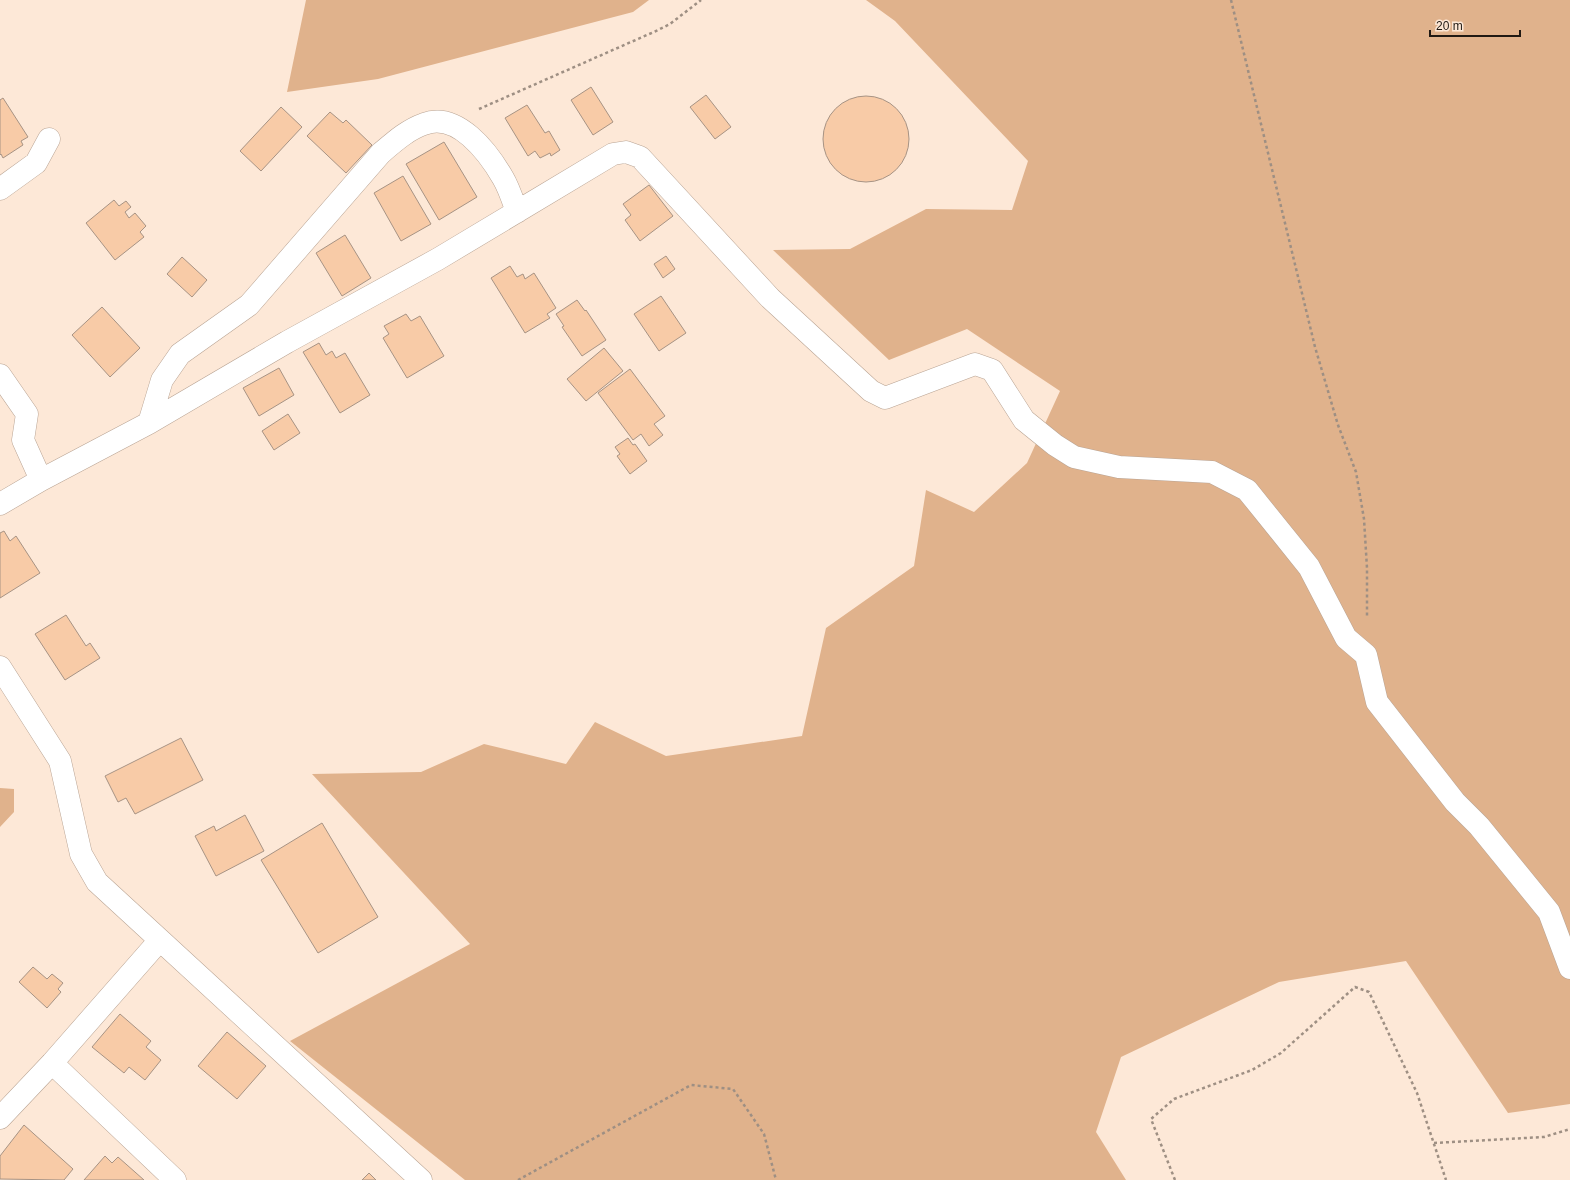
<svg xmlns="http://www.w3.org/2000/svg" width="1570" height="1180" font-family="Arial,sans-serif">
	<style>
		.green { fill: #e0b28c }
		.building { fill: #f8cba7; stroke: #a79384 }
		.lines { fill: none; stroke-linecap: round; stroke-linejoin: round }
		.street-casing { stroke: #b9a494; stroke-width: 23 }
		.path { stroke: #9e8f83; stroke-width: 2.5; stroke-dasharray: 3 3; stroke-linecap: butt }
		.street { stroke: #fff; stroke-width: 22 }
	</style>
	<rect width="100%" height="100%" fill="#fde8d7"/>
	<path class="green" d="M306 0H649L633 12 378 79 287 92Z
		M866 0H1570V1104L1508 1113 1406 961 1279 982 1121 1057 1096 1132 1126 1180H465L290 1041 470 944 312 774 421 772 484 744 566 764 595 722 666 756 802 736 826 628 914 566 926 490 974 512 1027 463 1060 391 967 329 889 360 773 250 850 249 926 209 1012 210 1028 161 895 21Z
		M0 788 14 789V812L0 827Z"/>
	<path class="building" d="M591 87 613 122 593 135 571 100Z
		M706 95 731 127 715 139 690 107Z
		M823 139a43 43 0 1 1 86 0a43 43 0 1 1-86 0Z
		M3 98 28 137 21 141 23 145 3 158 1 154 0 155V100Z
		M527 105 545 133 549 131 560 150 551 156 550 153 540 158 535 151 528 156 505 118Z
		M281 107 302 127 261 171 240 151Z
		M330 112 343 123 346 120 372 145 346 173 307 136Z
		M444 142 477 197 439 220 406 164Z
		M403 176 431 224 401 241 374 193Z
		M649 185 673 216 640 241 625 220 631 215 623 204Z
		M114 200 119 206 126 201 131 207 125 212 129 218 135 213 146 226 140 232 144 237 115 260 86 223Z
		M345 235 371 278 342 296 316 253Z
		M666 256 675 269 663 278 654 264Z
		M182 257 207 280 192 297 167 274Z
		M510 266 517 277 523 274 525 279 534 273 556 308 547 314 550 318 525 333 491 278Z
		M661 296 686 333 659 351 634 314Z
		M577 300 585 311 586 310 606 340 582 356 562 327 564 326 556 314Z
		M102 307 140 348 110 377 72 335Z
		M406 314 411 321 420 316 444 356 407 378 383 338 389 334 384 326Z
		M319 343 326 355 332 351 336 358 345 353 370 395 340 413 303 352Z
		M604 348 623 371 586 401 567 379Z
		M279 368 294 395 259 416 243 388Z
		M630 369 665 416 654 424 663 435 649 446 641 434 633 440 598 393Z
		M288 414 300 433 274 450 262 431Z
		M628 438 633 445 635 444 647 461 630 474 617 456 620 454 615 447Z
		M4 531 10 541 16 536 40 573 0 598V533Z
		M66 615 86 646 90 643 100 658 65 680 35 634Z
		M181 738 203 780 135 814 126 798 118 802 105 776Z
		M245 815 264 851 216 876 195 836 214 826 216 831Z
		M322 823 378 917 318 953 261 860Z
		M33 967 47 979 52 974 63 983 58 989 61 992 47 1008 19 982Z
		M120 1014 151 1041 146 1047 161 1060 145 1080 129 1067 124 1073 92 1047Z
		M227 1032 266 1066 237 1099 198 1066Z
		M24 1125 73 1169 64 1180 0 1179V1156Z
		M105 1156 112 1163 118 1157 144 1180H84Z
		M369 1173 376 1180H362Z"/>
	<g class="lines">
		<defs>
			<path id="street" d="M0 189 36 163 49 139
				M0 375 27 414 23 440 41 480
				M149 423 162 380 180 354 249 305 381 153C394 142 407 130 424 124 457 111 488 152 503 178 509 188 513 201 517 212
				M0 504 41 480 149 423 287 342 438 259 613 154 626 152 640 157 770 298 871 391 885 398 975 364 992 370 1024 420 1055 445 1074 457 1119 467 1212 472 1247 490 1309 567 1346 638 1366 655 1377 702 1455 802 1479 826 1549 912 1570 968
				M0 667 60 761 81 854 97 882 421 1180
				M52 1063 175 1180
				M0 1118 52 1063 159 941"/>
		</defs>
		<use href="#street" class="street-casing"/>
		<path class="path" d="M1231 0 1315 347 1338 425 1356 472 1364 519 1367 568V618
			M479 109 656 31 670 24 701 0
			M1434 1143 1544 1137 1570 1129
			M518 1180 691 1085 733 1089 764 1134 776 1180
			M1175 1180 1151 1119 1174 1099 1252 1070 1281 1053 1355 987 1369 992 1417 1093 1446 1180"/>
		<use href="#street" class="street"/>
	</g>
	<path d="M1430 30v6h90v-6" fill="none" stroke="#201913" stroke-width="2"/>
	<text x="1436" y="30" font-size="12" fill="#201913" stroke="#fde8d7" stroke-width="3" paint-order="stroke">20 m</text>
</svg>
